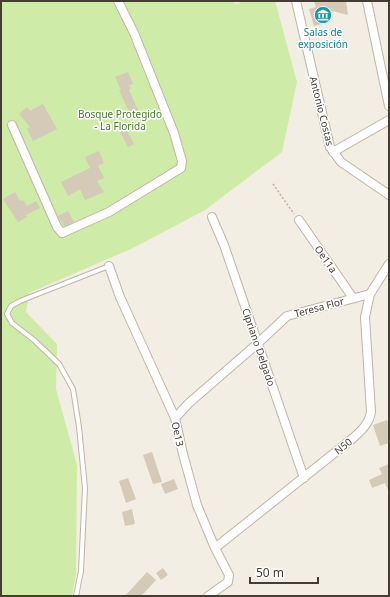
<svg xmlns="http://www.w3.org/2000/svg" width="390" height="597" font-family="'Noto Sans',sans-serif">
	<style>
		.green { fill: #ceeba8 }
		.building { fill: #d5c9b7 }
		.lines { fill: none; stroke-linecap: round; stroke-linejoin: round }
		.service-casing { stroke: #bfb5a5; stroke-width: 6 }
		.minor-casing { stroke: #bfb5a5; stroke-width: 10 }
		.path { stroke: #c2b195; stroke-width: 1.5; stroke-dasharray: 2 2; stroke-linecap: butt }
		.service { stroke: #fff; stroke-width: 4 }
		.minor { stroke: #fff; stroke-width: 8 }
		.labels { text-anchor: middle; stroke-width: 3; stroke-linejoin: round; paint-order: stroke }
		.culture-label { font-size: 10px; fill: #0d838f; stroke: #fff }
		.street-label { font-size: 10px; fill: #453d33; stroke: #fff }
		.park-label { font-size: 10px; fill: #467a22; stroke: #fff }
	</style>
	<rect width="100%" height="100%" fill="#f3eee3"/>
	<path class="green" d="M1 1H232L236 4 244 1H275L297 82 282 152 205 210 133 248 29 293 26 312 57 344 56 389 77 465 76 574 72 596H1Z"/>
	<path class="building" d="M314 1H346L348 15 328 10 330 22 314 26 309 9 316 7Z
		M128 72 133 84 129 85 131 88 129 90 139 112 131 116 119 90H121L115 77Z
		M43 104 57 129 33 141 27 129 30 127 19 114 27 107 30 111Z
		M123 123 134 144 128 147 117 126Z
		M99 151 104 163 98 166 104 178 97 181 104 192 85 200 80 189 68 196 61 182 90 168 85 157Z
		M15 192 20 201 23 200 27 206 36 201 40 208 26 215 27 217 18 222 3 199Z
		M68 211 74 222 64 226 58 216Z
		M387 420 389 425V443L380 446 373 425Z
		M152 452 162 482 153 484 143 455Z
		M389 464V492L385 483 372 488 369 480 382 474 379 468Z
		M128 478 136 499 126 503 119 481Z
		M174 479 178 489 165 494 161 484Z
		M132 509 135 524 125 526 122 512Z
		M163 568 168 575 161 580 156 573Z
		M147 572 156 580 145 592 141 596H125Z"/>
	<g class="lines">
		<defs>
			<path id="service" d="M76 596 81 571 85 488 79 427 73 389 59 364 34 340 12 323 7 314 11 306 20 301 109 266"/>
			<path id="minor" d="M296 1 330 147 341 162 389 195
				M367 1 389 106
				M12 125 57 227 62 233 109 212 181 168 182 161 174 133 134 33 118 1
				M333 152 389 120
				M212 217 224 245 304 478
				M299 220 353 298
				M109 266 120 297 175 418 183 454 197 505 215 548 229 575 228 582 208 596
				M175 418 189 403 257 344 287 316 370 294
				M215 548 352 439C361 431 369 424 371 412L365 317 370 294 389 264"/>
		</defs>
		<use href="#service" class="service-casing"/>
		<use href="#minor" class="minor-casing"/>
		<path class="path" d="M273 184 294 214"/>
		<use href="#service" class="service"/>
		<use href="#minor" class="minor"/>
	</g>
	<defs>
		<symbol id="museum-disc" viewBox="-11 -11 22 22"><circle r="9.5" fill="#0f9aa8" stroke="#fff"/><path d="M0-6L6-3V-2H-6V-3ZM-5-1h2V3h-2ZM-1-1h2V3h-2ZM3-1h2V3H3ZM-6 4H6V6H-6Z" fill="#fff"/></symbol>
	</defs>
	<g fill-rule="evenodd">
		<use href="#museum-disc" x="313" y="5" width="20" height="20"/>
	</g>
	<g class="labels">
		<g class="culture-label">
			<text x="323" y="36">Salas de<tspan x="323" dy="12">exposición</tspan></text>
		</g>
		<g class="street-label">
			<text transform="translate(322 111) rotate(76)" y="4">Antonio Costas</text>
			<text transform="translate(326 259) rotate(55)" y="4">Oe11a</text>
			<text transform="translate(319 307) rotate(-15)" y="4">Teresa Flor</text>
			<text transform="translate(259 347) rotate(71)" y="4">Cipriano Delgado</text>
			<text transform="translate(178 434) rotate(78)" y="4">Oe13</text>
			<text transform="translate(343 446) rotate(-39)" y="4">N50</text>
		</g>
		<g class="park-label">
			<text x="120" y="118">Bosque Protegido<tspan x="120" dy="12">- La Florida</tspan></text>
		</g>
	</g>
	<rect width="390" height="597" fill="none" stroke="#453d33" stroke-width="4"/>
	<path d="M250 577v6h68v-6" fill="none" stroke="#453d33" stroke-width="2"/>
	<text x="256" y="577" font-size="12" fill="#453d33" stroke="#ffffff" stroke-width="3" paint-order="stroke">50 m</text>
</svg>
